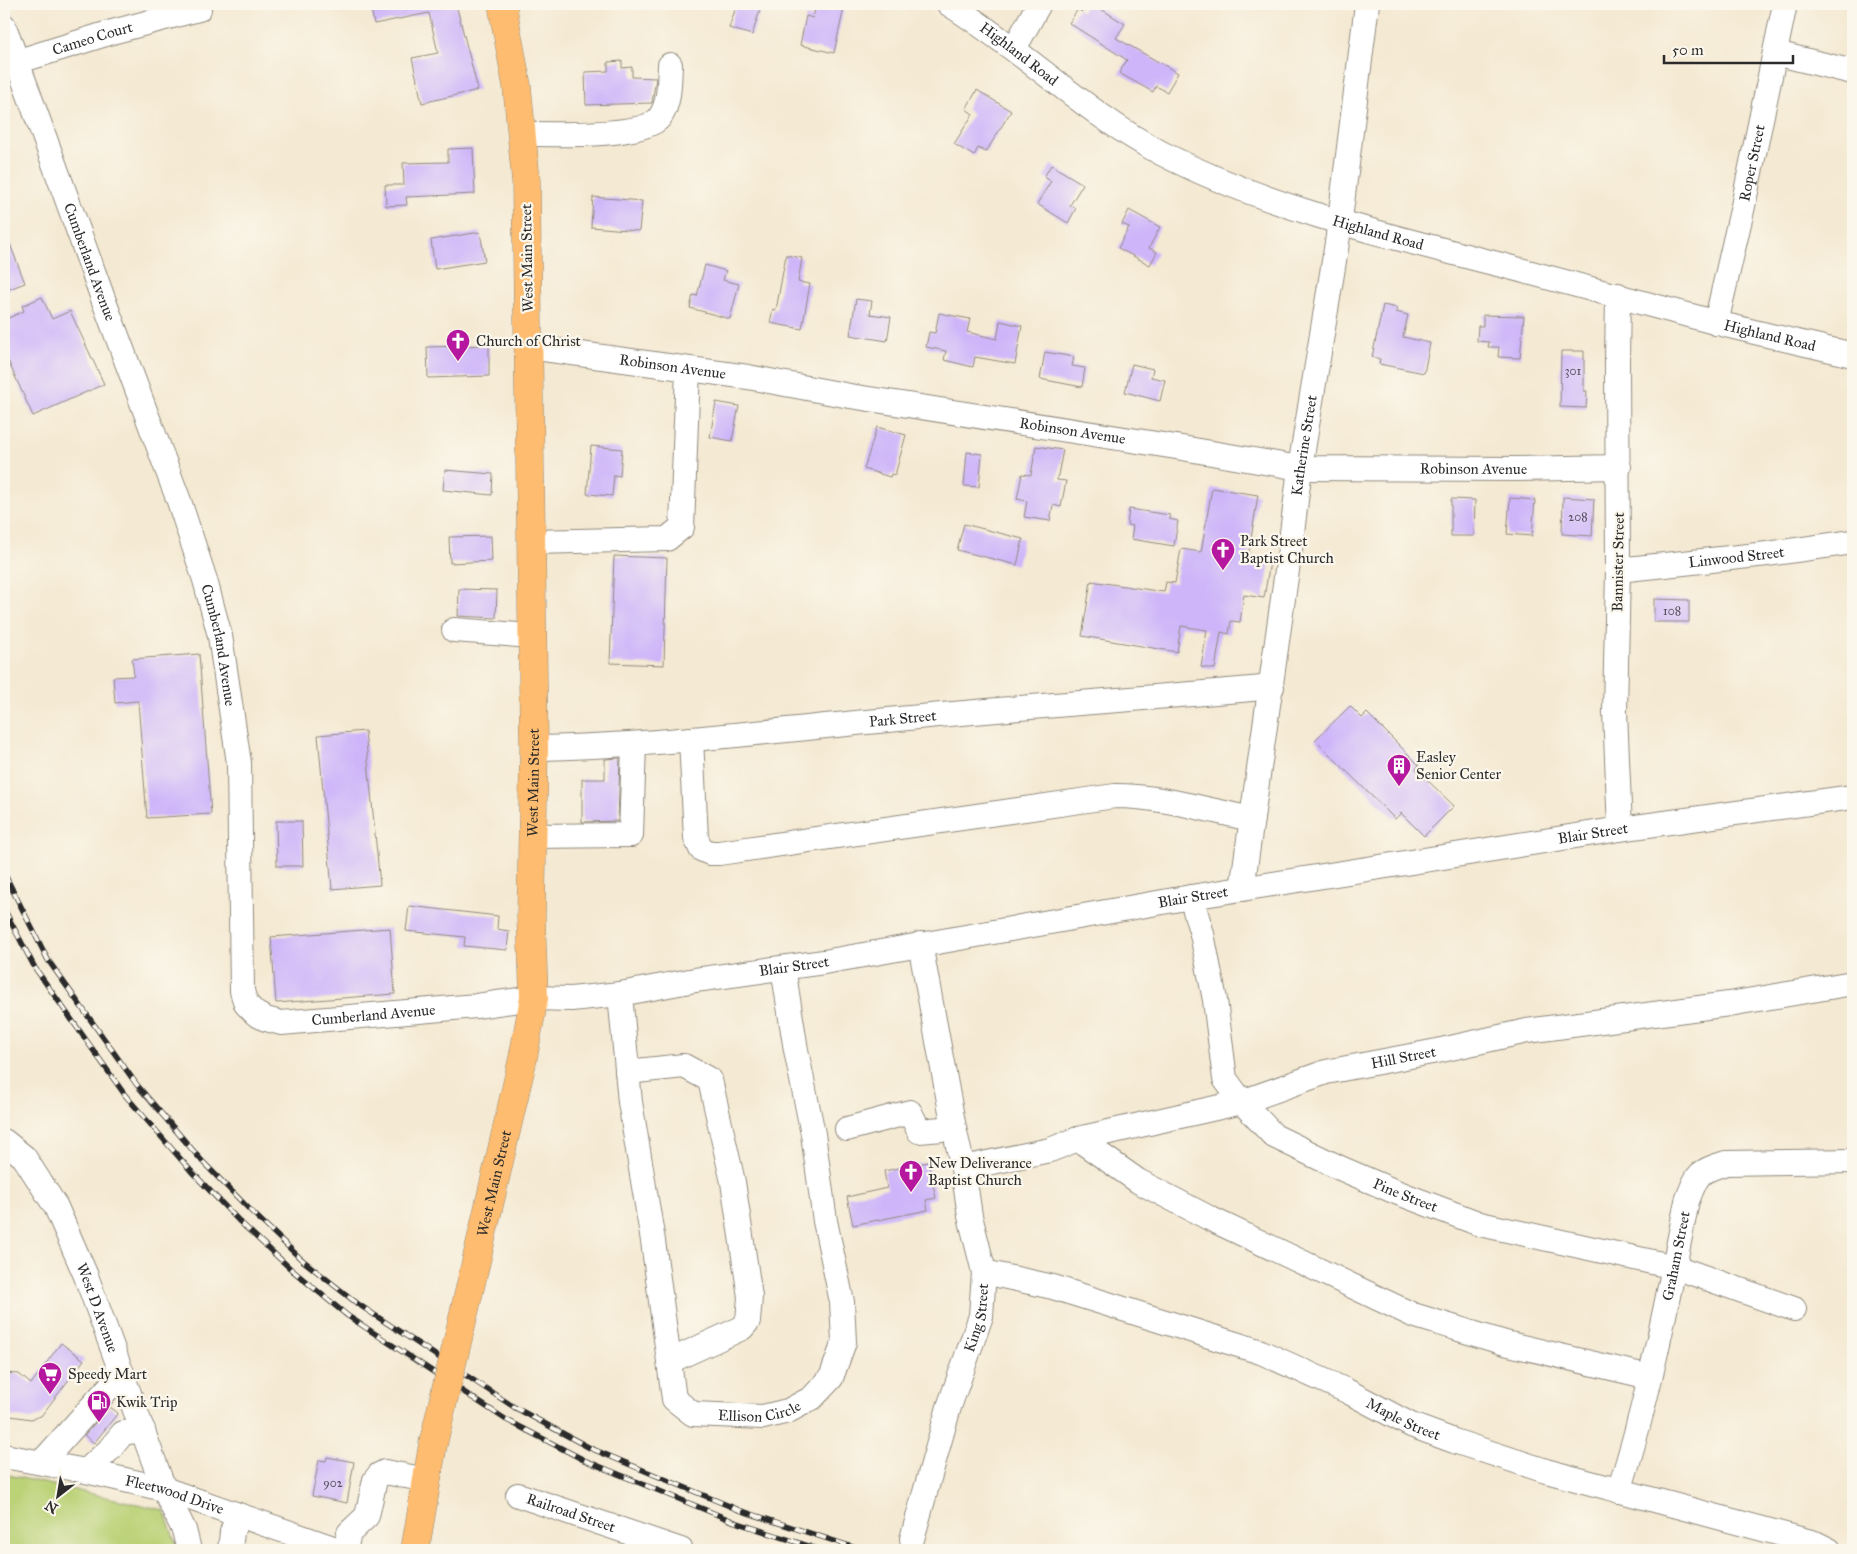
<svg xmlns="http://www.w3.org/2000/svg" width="1857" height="1554" font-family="'IM FELL Great Primer',serif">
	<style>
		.green { fill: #bbd277; stroke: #737e51 }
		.building { fill: #ceb5f9 }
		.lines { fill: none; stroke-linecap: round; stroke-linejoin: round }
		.minor-casing { stroke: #908a7e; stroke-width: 26 }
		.major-casing { stroke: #908a7e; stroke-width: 29 }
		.minor { stroke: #fff; stroke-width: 24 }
		.major { stroke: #fdbc6f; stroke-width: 28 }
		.rail-casing { stroke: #2b2b2b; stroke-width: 5.5 }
		.rail { stroke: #fbf7ec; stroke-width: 4; stroke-dasharray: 11; stroke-linecap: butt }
		.major-bridge-casing { stroke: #908a7e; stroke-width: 29; stroke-linecap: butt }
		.major-bridge { stroke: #fdbc6f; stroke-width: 28 }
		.labels { text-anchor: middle; stroke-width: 4.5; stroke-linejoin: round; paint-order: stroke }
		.number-label { font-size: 12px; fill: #544e5e }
		.street-label { font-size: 15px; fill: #2b2b2b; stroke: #fbf7ec }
		.poi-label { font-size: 15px; fill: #2b2b2b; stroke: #fbf7ec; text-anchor: start }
	</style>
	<rect width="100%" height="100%" fill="#fbf7ec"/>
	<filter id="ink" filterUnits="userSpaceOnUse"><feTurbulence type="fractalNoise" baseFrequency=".02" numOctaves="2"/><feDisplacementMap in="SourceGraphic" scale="10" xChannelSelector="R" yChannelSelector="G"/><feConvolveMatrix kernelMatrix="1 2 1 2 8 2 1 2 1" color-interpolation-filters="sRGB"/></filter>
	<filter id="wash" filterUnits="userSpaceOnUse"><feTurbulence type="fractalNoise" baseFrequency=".0096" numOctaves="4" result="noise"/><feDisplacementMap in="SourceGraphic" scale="20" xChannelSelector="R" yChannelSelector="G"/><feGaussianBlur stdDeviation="1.12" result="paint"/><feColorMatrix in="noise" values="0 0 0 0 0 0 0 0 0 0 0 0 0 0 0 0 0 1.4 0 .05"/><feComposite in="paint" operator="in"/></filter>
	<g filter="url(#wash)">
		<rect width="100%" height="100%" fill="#f4e9d2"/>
		<path class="green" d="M4 1474 164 1510 178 1550H4Z"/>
		<g id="blocks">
			<path class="building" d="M370 4H456L478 90 422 103 412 58 438 53 429 13 374 24Z
				M737 4H762L752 35 729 28Z
				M816 4H826L844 8 834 53 800 45 806 16 813 18Z
				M1087 4H1093L1125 24 1116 38 1178 73 1167 92 1156 86 1153 92 1119 73 1127 60 1069 23 1078 9 1082 12Z
				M622 61V68L632 67V77L656 78 652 103 586 105 585 72 608 71V62Z
				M977 90 1011 111 986 152 978 148 974 156 954 144 973 114 966 109Z
				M473 148 475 194 406 197 407 205 386 206 385 185H404L403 163 448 162V149Z
				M1051 165 1083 184 1070 205 1076 208 1068 223 1037 204 1051 181 1044 177Z
				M593 197 642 201 639 231 591 227Z
				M1129 210 1160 227 1149 248 1157 252 1150 265 1118 248 1129 227 1122 224Z
				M4 231H5L25 283 4 291Z
				M480 232 485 261 435 269 431 240Z
				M786 255 802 258 798 282 810 284 802 329 770 323 773 309 776 310Z
				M705 265 726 271 723 280 739 284 730 319 690 308 693 295 697 296Z
				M42 297 52 319 70 311 104 384 33 416 4 352V320L24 311 22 306Z
				M856 299 872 301 870 314 891 317 887 341 850 335Z
				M1383 305 1397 308 1396 312 1408 315 1403 337 1430 343 1424 373 1379 364 1380 359 1372 357Z
				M939 313 970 319 967 332 997 339 1000 321 1022 326 1015 364 975 357 973 367 944 360 946 351 926 347 929 332 935 333Z
				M1483 315 1524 316 1520 358 1498 357 1499 347H1488L1489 342 1477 341 1478 326H1483Z
				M489 345V376L428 378 427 347Z
				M1561 351H1584V391H1587L1586 408 1560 407Z
				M1045 352 1074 357 1072 366 1085 368 1082 387 1040 379Z
				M1132 364 1153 369 1151 377 1165 380 1160 401 1125 392Z
				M716 402 739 406 732 441 710 437Z
				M877 427 906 435 895 475 891 474 890 477 864 469Z
				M591 446 622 449 620 476 614 475 612 496 587 494Z
				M1036 446 1063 450 1057 480 1066 481 1061 507 1053 505 1050 521 1024 517 1027 501 1017 499 1022 474 1031 475Z
				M967 452 982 454 979 487 964 486Z
				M445 470 493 474 492 495 443 490Z
				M1212 488 1258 495 1248 558 1270 562 1264 598 1244 595 1240 622 1231 621 1229 634 1221 632 1215 669 1201 667 1207 630 1181 626 1177 652 1082 636 1091 581 1164 592 1166 582 1175 583 1181 549 1201 552Z
				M1563 497 1594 499 1592 536 1562 534Z
				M1510 498 1535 500 1532 536 1507 534Z
				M1451 499 1475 500 1474 536H1451Z
				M1129 509 1170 515 1169 519 1178 521 1174 546 1131 539 1133 526 1127 525Z
				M964 524 1023 539 1017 565 957 550Z
				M491 536 492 561 450 563 449 537Z
				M614 556 667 558 664 665 610 663Z
				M459 589 497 590 496 618 458 616Z
				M1654 599 1689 600V622H1654Z
				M199 654 211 814 147 818 138 701 115 703 113 677 134 676 132 659Z
				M1350 706 1362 718 1367 713 1419 765 1416 769 1454 806 1424 836 1401 813 1395 819 1315 740Z
				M365 731 380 885 332 889 318 735Z
				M620 758 618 821 582 822V779H605V759Z
				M276 821H302L303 866H277Z
				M409 906 498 916 497 929 509 931 507 950 464 946 465 937 406 931Z
				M390 928 395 994 276 1003 271 937Z
				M928 1162 936 1198 926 1200 928 1210 853 1225 847 1197 887 1188 884 1171Z
				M61 1343 84 1360 41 1416 31 1419 4 1415V1373L19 1374 31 1384Z
				M110 1407 118 1413 94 1443 84 1435Z
				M327 1457 354 1462 347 1503 312 1496 319 1460 326 1461Z"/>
		</g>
	</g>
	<g filter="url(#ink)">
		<use href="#blocks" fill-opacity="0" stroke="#908a7e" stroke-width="1"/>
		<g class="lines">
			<defs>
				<g id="minor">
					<path id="s1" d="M949 4C1023 50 1086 114 1163 154 1271 209 1392 237 1509 267 1578 285 1646 304 1714 322 1760 334 1807 344 1853 355"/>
					<path id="s2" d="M4 26 105 304 179 501 205 580 220 636 239 763 242 991 246 1004 256 1014 266 1019 281 1023 476 1006 534 998 571 999 620 994 695 980 824 962 1191 897 1620 829 1853 797"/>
					<path d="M1014 49 1039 4"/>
					<path d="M1775 53 1853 72"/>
					<path id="s3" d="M16 62 112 32 199 9"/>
					<path d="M521 134C548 134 645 138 660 117 670 103 669 82 670 65"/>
					<path d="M1618 295 1617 362 1618 570 1615 712 1620 829"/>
					<path id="s4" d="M1716 323 1743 206 1785 4"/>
					<path id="s5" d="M529 347 748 377 850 396 1176 447 1300 468 1517 469 1619 467"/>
					<path d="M531 542 667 539 682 527 688 369"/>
					<path id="s6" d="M1618 570 1767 554 1853 542"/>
					<path d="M454 630 531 636"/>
					<path d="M691 739 696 838 701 849 710 853H719L1115 796C1161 796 1207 810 1252 819"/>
					<path id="s7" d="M534 748C652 746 770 731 888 720 1015 707 1144 699 1272 687"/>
					<path d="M531 836 631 835 634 744"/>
					<path id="s8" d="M1242 889 1290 549 1300 468 1337 243 1367 4"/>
					<path id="s9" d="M1191 897 1202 934 1215 1000 1225 1079 1242 1102 1274 1136 1340 1168 1396 1192 1480 1224 1675 1267 1794 1309"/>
					<path id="s10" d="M620 994 630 1102 653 1241 674 1399 693 1414 763 1417 788 1411 812 1398 831 1378 844 1342 842 1302 825 1221 813 1134 796 1050 783 968"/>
					<path d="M627 1072 684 1066 710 1080 733 1182 750 1297 748 1321 742 1328 670 1361"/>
					<path d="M847 1129 910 1112 919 1131 954 1128"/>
					<path d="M1078 1139 1138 1181 1209 1218 1413 1315 1505 1343 1650 1377"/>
					<path id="s11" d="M4 1141 24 1157 56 1207 86 1276 164 1489 184 1530 189 1550"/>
					<path id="s12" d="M963 1168 1050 1150 1078 1139 1242 1102 1326 1072 1437 1051 1527 1031 1729 1004 1853 983"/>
					<path id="s13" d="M984 1272 1053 1287 1261 1352 1347 1391 1411 1425 1454 1441 1546 1471 1815 1543 1829 1550"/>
					<path id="s14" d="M4 1456 86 1471 164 1489 339 1550"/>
					<path d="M42 1462 122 1373"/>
					<path d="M86 1471 109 1450 123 1433 143 1430"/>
					<path id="s15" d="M1619 1491C1649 1397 1668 1298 1687 1201 1698 1173 1697 1172 1726 1163L1853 1161"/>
					<path id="s16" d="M518 1495 681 1550"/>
					<path id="s17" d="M912 1539 949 1407 981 1316 984 1272 970 1216 963 1168 954 1128 920 944"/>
					<path d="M230 1550 232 1532 238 1515"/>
					<path d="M345 1550 349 1533 367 1516 375 1480 379 1475 385 1472 427 1480"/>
				</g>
				<g id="major">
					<path id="s18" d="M466 1305 523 1058 534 998 531 917 534 748 526 181 517 86 502 4"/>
					<path d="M415 1550 433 1444"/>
				</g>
			</defs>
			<use href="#minor" class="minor-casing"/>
			<use href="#major" class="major-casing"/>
			<use href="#minor" class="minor"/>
			<use href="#major" class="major"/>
			<defs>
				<path id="rail" d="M4 873 48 960 137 1085 202 1161 251 1211 301 1259 358 1304 514 1407 590 1448 739 1510 862 1550
					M4 909 35 968 125 1095 191 1171 240 1222 292 1270 348 1316 505 1419 584 1460 735 1522 821 1550"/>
			</defs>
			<use href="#rail" class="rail-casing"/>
			<use href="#rail" class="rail"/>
			<defs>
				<path id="major-bridge" d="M433 1444 466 1305"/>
			</defs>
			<use href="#major-bridge" class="major-bridge-casing"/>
			<use href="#major-bridge" class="major-bridge"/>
		</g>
	</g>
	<defs>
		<symbol id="church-pin" viewBox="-11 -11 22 30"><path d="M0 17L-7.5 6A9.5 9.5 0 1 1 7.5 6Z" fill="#b5179e" stroke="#fbf7ec"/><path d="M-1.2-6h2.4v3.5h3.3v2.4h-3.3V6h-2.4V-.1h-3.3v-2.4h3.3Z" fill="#fff"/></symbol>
		<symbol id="building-pin" viewBox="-11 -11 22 30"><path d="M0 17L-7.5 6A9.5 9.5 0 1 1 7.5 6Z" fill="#b5179e" stroke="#fbf7ec"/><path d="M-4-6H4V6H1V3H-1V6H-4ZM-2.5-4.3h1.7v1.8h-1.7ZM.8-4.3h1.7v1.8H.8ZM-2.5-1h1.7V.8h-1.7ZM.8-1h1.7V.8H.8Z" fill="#fff"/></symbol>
		<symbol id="supermarket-pin" viewBox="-11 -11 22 30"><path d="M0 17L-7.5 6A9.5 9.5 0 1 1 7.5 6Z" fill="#b5179e" stroke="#fbf7ec"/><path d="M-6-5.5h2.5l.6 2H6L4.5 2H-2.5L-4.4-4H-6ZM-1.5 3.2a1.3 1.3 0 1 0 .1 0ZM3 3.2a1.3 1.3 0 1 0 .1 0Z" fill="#fff"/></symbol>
		<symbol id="fuel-pin" viewBox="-11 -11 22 30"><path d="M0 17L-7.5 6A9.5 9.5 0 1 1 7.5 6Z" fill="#b5179e" stroke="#fbf7ec"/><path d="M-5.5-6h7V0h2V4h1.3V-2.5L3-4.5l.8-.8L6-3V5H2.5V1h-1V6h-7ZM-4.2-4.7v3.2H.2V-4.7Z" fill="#fff"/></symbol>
	</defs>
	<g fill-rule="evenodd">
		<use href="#church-pin" x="444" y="327" width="28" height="38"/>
		<use href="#church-pin" x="1209" y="536" width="28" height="38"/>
		<use href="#building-pin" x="1385" y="752" width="28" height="38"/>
		<use href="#church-pin" x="897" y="1158" width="28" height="38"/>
		<use href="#supermarket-pin" x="36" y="1360" width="28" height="38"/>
		<use href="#fuel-pin" x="85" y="1388" width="28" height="38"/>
	</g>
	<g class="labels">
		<g class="number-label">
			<text x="1573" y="375">301</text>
			<text x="1578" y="521">208</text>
			<text x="1672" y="615">108</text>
			<text x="333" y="1487">902</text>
		</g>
		<g class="street-label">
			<text dy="5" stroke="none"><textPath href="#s3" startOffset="80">Cameo Court</textPath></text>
			<text dy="5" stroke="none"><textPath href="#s1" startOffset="86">Highland Road</textPath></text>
			<text dy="5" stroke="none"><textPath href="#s4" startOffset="164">Roper Street</textPath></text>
			<text dy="5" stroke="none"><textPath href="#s1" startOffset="491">Highland Road</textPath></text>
			<text transform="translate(527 258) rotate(-91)" y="5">West Main Street</text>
			<text dy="5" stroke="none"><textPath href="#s2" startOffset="251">Cumberland Avenue</textPath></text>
			<text dy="5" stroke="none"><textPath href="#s1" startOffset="896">Highland Road</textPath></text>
			<text dy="5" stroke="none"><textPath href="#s5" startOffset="145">Robinson Avenue</textPath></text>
			<text dy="5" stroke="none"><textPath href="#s5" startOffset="550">Robinson Avenue</textPath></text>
			<text dy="5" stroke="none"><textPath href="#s8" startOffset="448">Katherine Street</textPath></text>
			<text dy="5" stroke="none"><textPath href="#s5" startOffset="954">Robinson Avenue</textPath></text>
			<text dy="5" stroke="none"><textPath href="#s6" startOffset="119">Linwood Street</textPath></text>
			<text transform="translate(1618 562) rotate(-89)" y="5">Bannister Street</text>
			<text dy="5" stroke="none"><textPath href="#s2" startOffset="656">Cumberland Avenue</textPath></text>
			<text dy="5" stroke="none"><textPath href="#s7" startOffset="370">Park Street</textPath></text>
			<text dy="5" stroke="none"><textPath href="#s18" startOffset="530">West Main Street</textPath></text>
			<text dy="5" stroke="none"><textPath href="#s2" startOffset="2385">Blair Street</textPath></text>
			<text dy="5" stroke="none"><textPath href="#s2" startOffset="1980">Blair Street</textPath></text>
			<text dy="5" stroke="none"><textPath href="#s2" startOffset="1575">Blair Street</textPath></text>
			<text dy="5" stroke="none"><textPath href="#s2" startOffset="1151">Cumberland Avenue</textPath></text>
			<text dy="5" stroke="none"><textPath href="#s12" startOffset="455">Hill Street</textPath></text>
			<text dy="5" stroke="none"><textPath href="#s18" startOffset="125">West Main Street</textPath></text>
			<text dy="5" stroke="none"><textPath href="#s9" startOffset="405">Pine Street</textPath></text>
			<text dy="5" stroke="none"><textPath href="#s15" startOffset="242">Graham Street</textPath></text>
			<text dy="5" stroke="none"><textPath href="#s11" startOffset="194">West D Avenue</textPath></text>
			<text dy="5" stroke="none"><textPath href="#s17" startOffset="231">King Street</textPath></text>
			<text dy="5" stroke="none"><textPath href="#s10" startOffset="500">Ellison Circle</textPath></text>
			<text dy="5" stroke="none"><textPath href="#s13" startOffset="446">Maple Street</textPath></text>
			<text dy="5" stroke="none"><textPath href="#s14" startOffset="175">Fleetwood Drive</textPath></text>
			<text dy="5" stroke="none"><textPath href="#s16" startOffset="56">Railroad Street</textPath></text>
		</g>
		<g class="poi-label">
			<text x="476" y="346">Church of Christ</text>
			<text x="1240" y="546">Park Street<tspan x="1240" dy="17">Baptist Church</tspan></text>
			<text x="1416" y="762">Easley<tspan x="1416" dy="17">Senior Center</tspan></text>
			<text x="928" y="1168">New Deliverance<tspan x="928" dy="17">Baptist Church</tspan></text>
			<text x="68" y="1379">Speedy Mart</text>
			<text x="116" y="1407">Kwik Trip</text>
		</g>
	</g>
	<rect width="1857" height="1554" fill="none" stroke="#fbf7ec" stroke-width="20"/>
	<g transform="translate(58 1496) rotate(211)" stroke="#fbf7ec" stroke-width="4" paint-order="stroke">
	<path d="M0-4L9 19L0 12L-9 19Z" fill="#2b2b2b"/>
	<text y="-8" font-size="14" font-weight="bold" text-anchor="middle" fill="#2b2b2b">N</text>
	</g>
	<path d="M1664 55v8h129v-8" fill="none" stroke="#2b2b2b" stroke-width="2.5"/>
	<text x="1672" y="55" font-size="15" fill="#2b2b2b" stroke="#fbf7ec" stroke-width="4" paint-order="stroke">50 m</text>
</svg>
